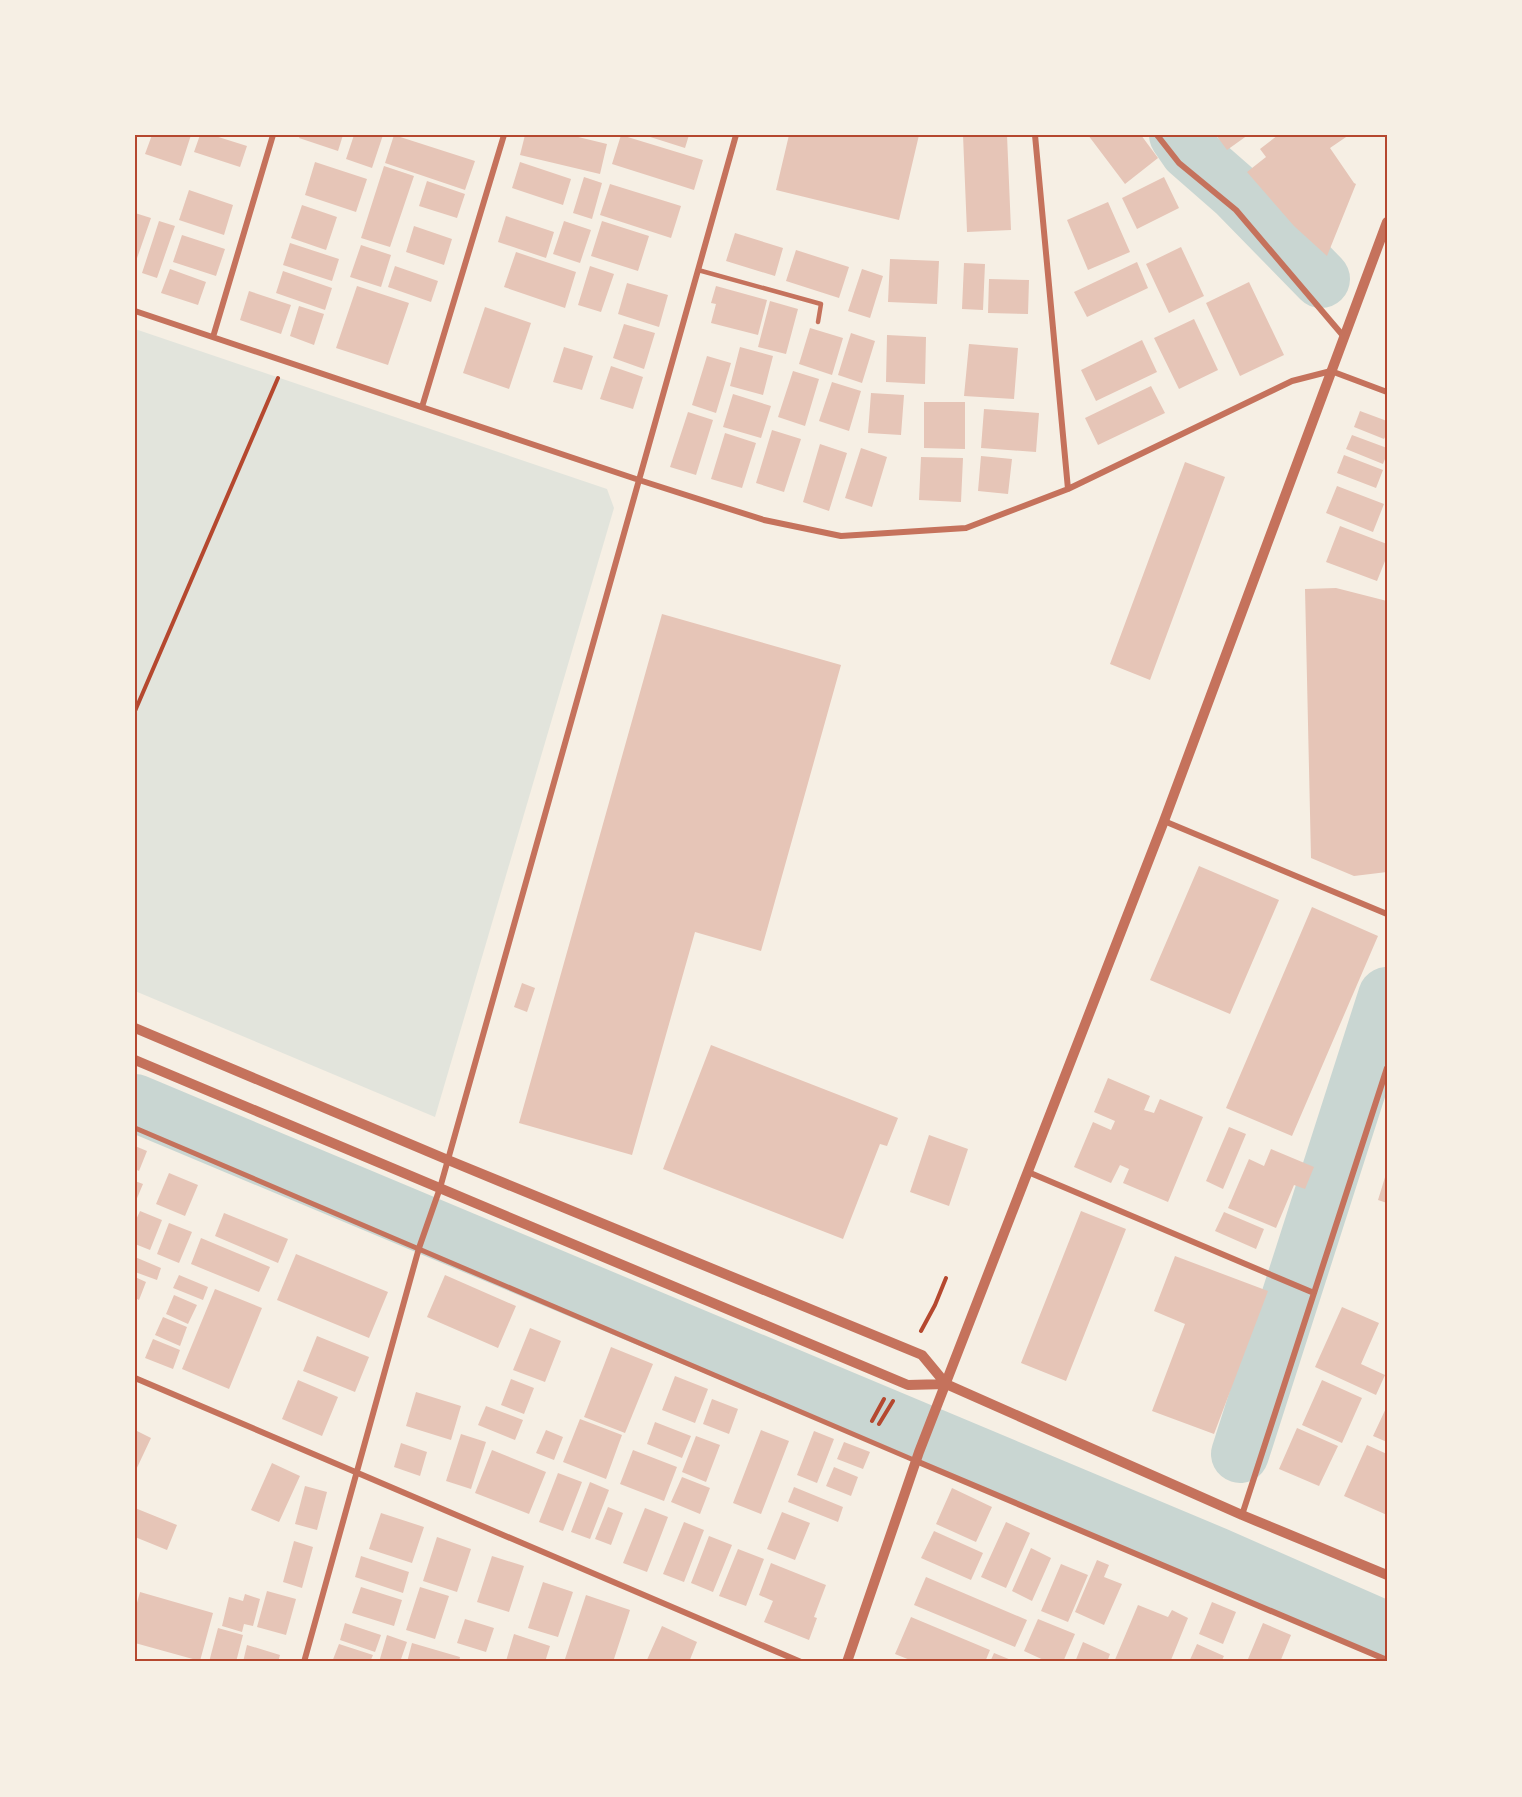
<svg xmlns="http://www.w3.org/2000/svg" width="1522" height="1797" font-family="'Nunito Sans',sans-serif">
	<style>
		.green { fill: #e2e4dc }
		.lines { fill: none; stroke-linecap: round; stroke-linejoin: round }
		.river { stroke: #c9d6d2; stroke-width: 58 }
		.building { fill: #e6c5b7 }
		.path { stroke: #b5482f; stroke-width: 4 }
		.service { stroke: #c5725c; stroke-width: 4.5 }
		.pedestrian { stroke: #c5725c; stroke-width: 5 }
		.minor { stroke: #c5725c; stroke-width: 6 }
		.tertiary { stroke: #c5725c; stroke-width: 10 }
		.neatline { fill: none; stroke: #b5482f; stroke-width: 2 }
	</style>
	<rect width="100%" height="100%" fill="#f6efe4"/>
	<path class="green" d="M135 329 607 489 614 508 435 1117 135 991Z"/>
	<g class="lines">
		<path class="river" d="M1178 135 1189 151 1237 193 1321 279
			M135 1103 1216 1556 1387 1631
			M1240 1454 1387 996"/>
	</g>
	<path class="building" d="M152 135H191L181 166 145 154Z
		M200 135H212L247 146 240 167 194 152Z
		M300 135H343L338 151 299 138Z
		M354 135H383L372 168 346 159Z
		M394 135 475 161 465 190 385 163Z
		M525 135H570L607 144 600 174 520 155Z
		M621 135 703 160 694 190 612 164Z
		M644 135H689L685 148Z
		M789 135H919L899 220 776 190Z
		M963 135H1007L1011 230 967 232Z
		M1088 135H1141L1158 158 1125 184Z
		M1216 135H1248L1227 150Z
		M1278 135H1349L1330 148 1354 183 1356 184 1327 256 1294 226 1247 172 1266 157 1260 149Z
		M315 162 367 179 356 212 305 195Z
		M520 162 571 179 563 205 512 188Z
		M384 166 414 176 390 247 361 238Z
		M584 177 602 183 592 219 573 213Z
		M1164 177 1179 208 1137 229 1122 198Z
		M427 181 465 194 457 218 419 206Z
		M610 184 681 206 671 238 600 215Z
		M189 190 233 205 224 235 179 220Z
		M1108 202 1130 252 1088 270 1067 220Z
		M302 205 337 217 326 250 291 238Z
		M135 213 151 218 135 264Z
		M506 216 554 232 546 258 498 242Z
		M159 221 175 226 157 278 142 273Z
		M564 221 591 230 580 263 553 254Z
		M602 221 649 236 638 271 591 256Z
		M414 226 452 239 444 265 406 252Z
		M735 233 783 248 775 276 726 261Z
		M182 235 225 249 216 276 173 262Z
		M290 243 339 259 332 281 283 265Z
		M361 245 391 255 381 287 350 277Z
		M1181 247 1204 296 1169 313 1146 264Z
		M796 250 849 267 839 298 786 281Z
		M516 252 576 272 565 308 504 287Z
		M890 259 939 261 937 304 888 302Z
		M1137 262 1148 288 1087 317 1074 292Z
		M964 263 985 264 983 310 962 309Z
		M395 266 438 281 431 302 388 287Z
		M590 266 614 274 601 312 578 305Z
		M170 269 206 282 198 305 161 293Z
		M862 269 883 276 870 318 848 311Z
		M283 271 332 288 325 310 276 293Z
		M989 279 1029 280 1028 314 988 313Z
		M1249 282 1284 355 1240 376 1206 303Z
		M627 283 668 295 659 327 618 314Z
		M357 286 409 303 388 365 336 348Z
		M716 286 767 300 758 335 711 323 716 304 711 303Z
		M249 291 291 305 281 334 240 320Z
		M770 301 798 309 786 354 758 347Z
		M299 306 324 314 314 345 290 336Z
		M485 307 531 323 509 389 463 373Z
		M1194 319 1218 370 1179 389 1154 338Z
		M624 324 655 333 644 369 613 358Z
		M810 328 843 338 832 375 799 364Z
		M851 333 875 341 862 383 838 375Z
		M887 335 926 337 925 384 886 382Z
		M1142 340 1157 372 1096 401 1081 370Z
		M969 344 1018 348 1014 399 964 396Z
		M564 347 593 356 582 390 553 382Z
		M740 347 773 356 763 395 730 386Z
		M707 356 731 363 716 413 692 405Z
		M611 366 643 377 633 409 600 399Z
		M793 371 819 379 805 426 778 417Z
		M832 382 861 391 849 431 819 421Z
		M1151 386 1165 413 1098 445 1085 418Z
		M871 393 904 395 901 435 868 433Z
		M733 394 771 406 761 438 723 427Z
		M924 402H965V449L924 448Z
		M984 409 1039 413 1036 452 981 448Z
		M1360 411 1387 421V433L1384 439 1354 427Z
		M688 412 713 420 696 475 670 467Z
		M772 430 801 439 784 492 756 483Z
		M725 433 756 443 742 488 711 479Z
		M1352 435 1387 448V454L1383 464 1346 449Z
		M820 444 847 453 829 511 803 502Z
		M861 448 887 457 872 507 845 498Z
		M1344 455 1383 470 1376 488 1337 473Z
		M981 456 1012 459 1008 494 978 491Z
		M921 457 963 458 961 502 919 500Z
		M1185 462 1225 477 1150 680 1110 664Z
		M1337 486 1384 504 1373 532 1326 513Z
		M1340 526 1387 544V556L1377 581 1326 562Z
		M1336 588 1387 601V872L1354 876 1311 858 1305 589Z
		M662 614 841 665 761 951 695 932 632 1155 519 1123Z
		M1199 866 1279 900 1230 1014 1150 980Z
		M1312 907 1378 936 1292 1136 1226 1108Z
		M522 983 535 988 527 1012 514 1007Z
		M711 1045 898 1118 887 1146 880 1144 843 1239 663 1169Z
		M1108 1078 1150 1096 1144 1110 1154 1113 1160 1099 1203 1117 1168 1202 1123 1183 1129 1169 1120 1165 1111 1183 1074 1167 1093 1122 1111 1130 1115 1121 1094 1112Z
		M1229 1127 1246 1134 1223 1189 1206 1181Z
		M929 1135 968 1149 949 1206 910 1192Z
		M135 1146 147 1151 139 1171 135 1169Z
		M1271 1149 1314 1167 1305 1189 1294 1185 1276 1228 1228 1208 1249 1159 1264 1166Z
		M169 1173 198 1185 185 1216 156 1204Z
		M1386 1174H1387V1203L1378 1200Z
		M135 1181 143 1184 135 1203Z
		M140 1211 162 1220 150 1250 135 1244V1222Z
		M1081 1211 1126 1229 1066 1381 1021 1363Z
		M1224 1212 1264 1229 1256 1249 1215 1231Z
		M224 1213 288 1239 278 1263 215 1236Z
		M169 1223 192 1232 179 1263 157 1254Z
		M201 1238 270 1267 259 1292 191 1264Z
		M296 1254 388 1292 369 1338 277 1300Z
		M1175 1256 1268 1291 1214 1434 1152 1411 1185 1324 1154 1311Z
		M135 1257 161 1268 157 1280 135 1272Z
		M179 1275 208 1287 203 1300 173 1288Z
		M445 1275 516 1306 498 1348 427 1317Z
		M135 1277 146 1282 139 1300 135 1298Z
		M215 1289 262 1308 229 1389 182 1369Z
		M174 1295 197 1305 188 1324 166 1314Z
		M1342 1307 1379 1323 1361 1364 1385 1375 1376 1395 1315 1367Z
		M163 1317 187 1327 180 1346 155 1335Z
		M530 1328 561 1341 545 1382 513 1370Z
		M317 1336 369 1357 355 1392 303 1371Z
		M153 1339 180 1350 173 1369 145 1358Z
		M611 1347 653 1364 625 1433 584 1417Z
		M675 1376 708 1389 695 1423 662 1410Z
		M511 1379 534 1388 524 1414 501 1405Z
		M298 1380 338 1397 322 1436 282 1419Z
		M1322 1380 1362 1398 1342 1443 1302 1425Z
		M416 1392 461 1406 451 1440 406 1426Z
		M712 1399 738 1409 729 1434 703 1424Z
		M486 1406 523 1420 515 1440 478 1425Z
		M1387 1406V1442L1373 1436Z
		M580 1419 622 1435 606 1479 563 1462Z
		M655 1422 691 1436 682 1458 647 1444Z
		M1297 1428 1338 1446 1319 1486 1279 1469Z
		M135 1430 151 1438 135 1472Z
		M546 1430 563 1437 554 1460 536 1453Z
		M761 1430 789 1441 761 1514 733 1503Z
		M814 1431 834 1439 817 1483 797 1475Z
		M461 1434 486 1442 471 1489 446 1481Z
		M696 1436 720 1445 706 1482 682 1472Z
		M844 1442 870 1452 863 1469 837 1459Z
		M401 1443 427 1452 420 1476 394 1467Z
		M1367 1445 1387 1454V1515L1344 1496Z
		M492 1450 546 1472 529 1514 475 1493Z
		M633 1450 677 1467 664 1501 620 1484Z
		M272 1463 300 1476 279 1522 251 1510Z
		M834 1467 858 1477 851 1496 826 1486Z
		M558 1473 582 1482 563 1531 539 1522Z
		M682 1477 710 1488 700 1514 671 1502Z
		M590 1482 609 1490 590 1539 571 1532Z
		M305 1486 327 1492 317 1530 295 1524Z
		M794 1487 843 1507 838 1522 788 1502Z
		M952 1488 992 1507 976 1542 936 1524Z
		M608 1507 623 1513 611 1545 595 1539Z
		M135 1508 177 1525 167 1550 135 1537Z
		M645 1508 668 1517 647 1572 623 1563Z
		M782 1512 810 1523 795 1560 767 1549Z
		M381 1513 424 1527 412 1563 369 1549Z
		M684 1522 704 1530 684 1582 663 1574Z
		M1006 1522 1030 1533 1006 1588 981 1577Z
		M934 1531 983 1553 971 1580 921 1558Z
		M709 1536 732 1545 713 1592 691 1583Z
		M437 1537 471 1549 457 1592 423 1581Z
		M294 1541 313 1547 302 1588 283 1582Z
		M1031 1548 1051 1558 1032 1601 1012 1591Z
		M738 1549 764 1559 746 1606 719 1596Z
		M361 1556 409 1572 403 1593 355 1577Z
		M492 1556 524 1566 509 1612 477 1602Z
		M1097 1560 1109 1565 1104 1577 1122 1584 1104 1625 1075 1612Z
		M771 1563 826 1585 814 1617 817 1618 809 1640 764 1622 773 1601 759 1595Z
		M1061 1564 1088 1575 1068 1622 1041 1611Z
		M926 1577 1027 1620 1015 1647 914 1605Z
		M543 1582 573 1592 558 1637 528 1628Z
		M361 1587 402 1600 394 1626 352 1613Z
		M420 1587 449 1596 435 1639 406 1630Z
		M267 1591 296 1599 286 1635 257 1627Z
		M140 1592 213 1613 200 1661 135 1643V1610Z
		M245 1594 260 1599 253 1626 244 1624 242 1632 222 1626 229 1597 243 1601Z
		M586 1595 630 1610 613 1662H564Z
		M1212 1602 1236 1612 1223 1644 1199 1634Z
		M1138 1605 1168 1617 1172 1610 1188 1618 1171 1660 1175 1662H1114Z
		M911 1617 990 1650 985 1662H915L895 1654Z
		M465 1619 494 1628 486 1652 457 1643Z
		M1038 1619 1075 1634 1063 1662H1048L1024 1651Z
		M345 1623 381 1635 375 1652 340 1640Z
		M1263 1623 1291 1635 1280 1662H1256L1248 1659Z
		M662 1626 697 1642 689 1662H646Z
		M218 1628 243 1635 236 1662H209Z
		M514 1634 550 1646 545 1662 506 1661Z
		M387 1635 407 1642 400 1662H379Z
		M1083 1642 1110 1654 1107 1662H1075Z
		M412 1643 460 1657 459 1662H407Z
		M339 1644 373 1655 370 1662H332Z
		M1197 1644 1224 1656 1221 1662H1189Z
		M247 1645 280 1655 278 1662H243Z
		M994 1653 1016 1662H990Z"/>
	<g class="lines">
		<path class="path" d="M135 711 278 378
			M921 1331 935 1305 946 1278
			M872 1421 884 1399
			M879 1424 893 1401"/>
		<path class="service" d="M698 270 821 304 818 322"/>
		<path class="pedestrian" d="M135 1128 916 1461"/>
		<path class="minor" d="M1035 135 1068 489
			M1157 135 1179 163 1236 210 1345 338
			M135 311 639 480 764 520 841 536 966 528 1068 489 1292 381 1331 371 1387 392
			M213 337 273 135
			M422 407 504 135
			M1164 821 1387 914
			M1028 1172 1314 1293
			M135 1378 801 1662
			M916 1461 1387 1660
			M1242 1515 1387 1068
			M304 1662 419 1248 440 1188 736 135"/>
		<path class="tertiary" d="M135 1028 448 1160 922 1355 946 1384
			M135 1060 908 1385 946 1384 1242 1515 1387 1575
			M847 1662 919 1452 1164 821 1387 222"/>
	</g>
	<rect width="1522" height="1797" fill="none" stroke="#f6efe4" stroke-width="273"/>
	<rect x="136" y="136" width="1250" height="1524" class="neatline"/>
</svg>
